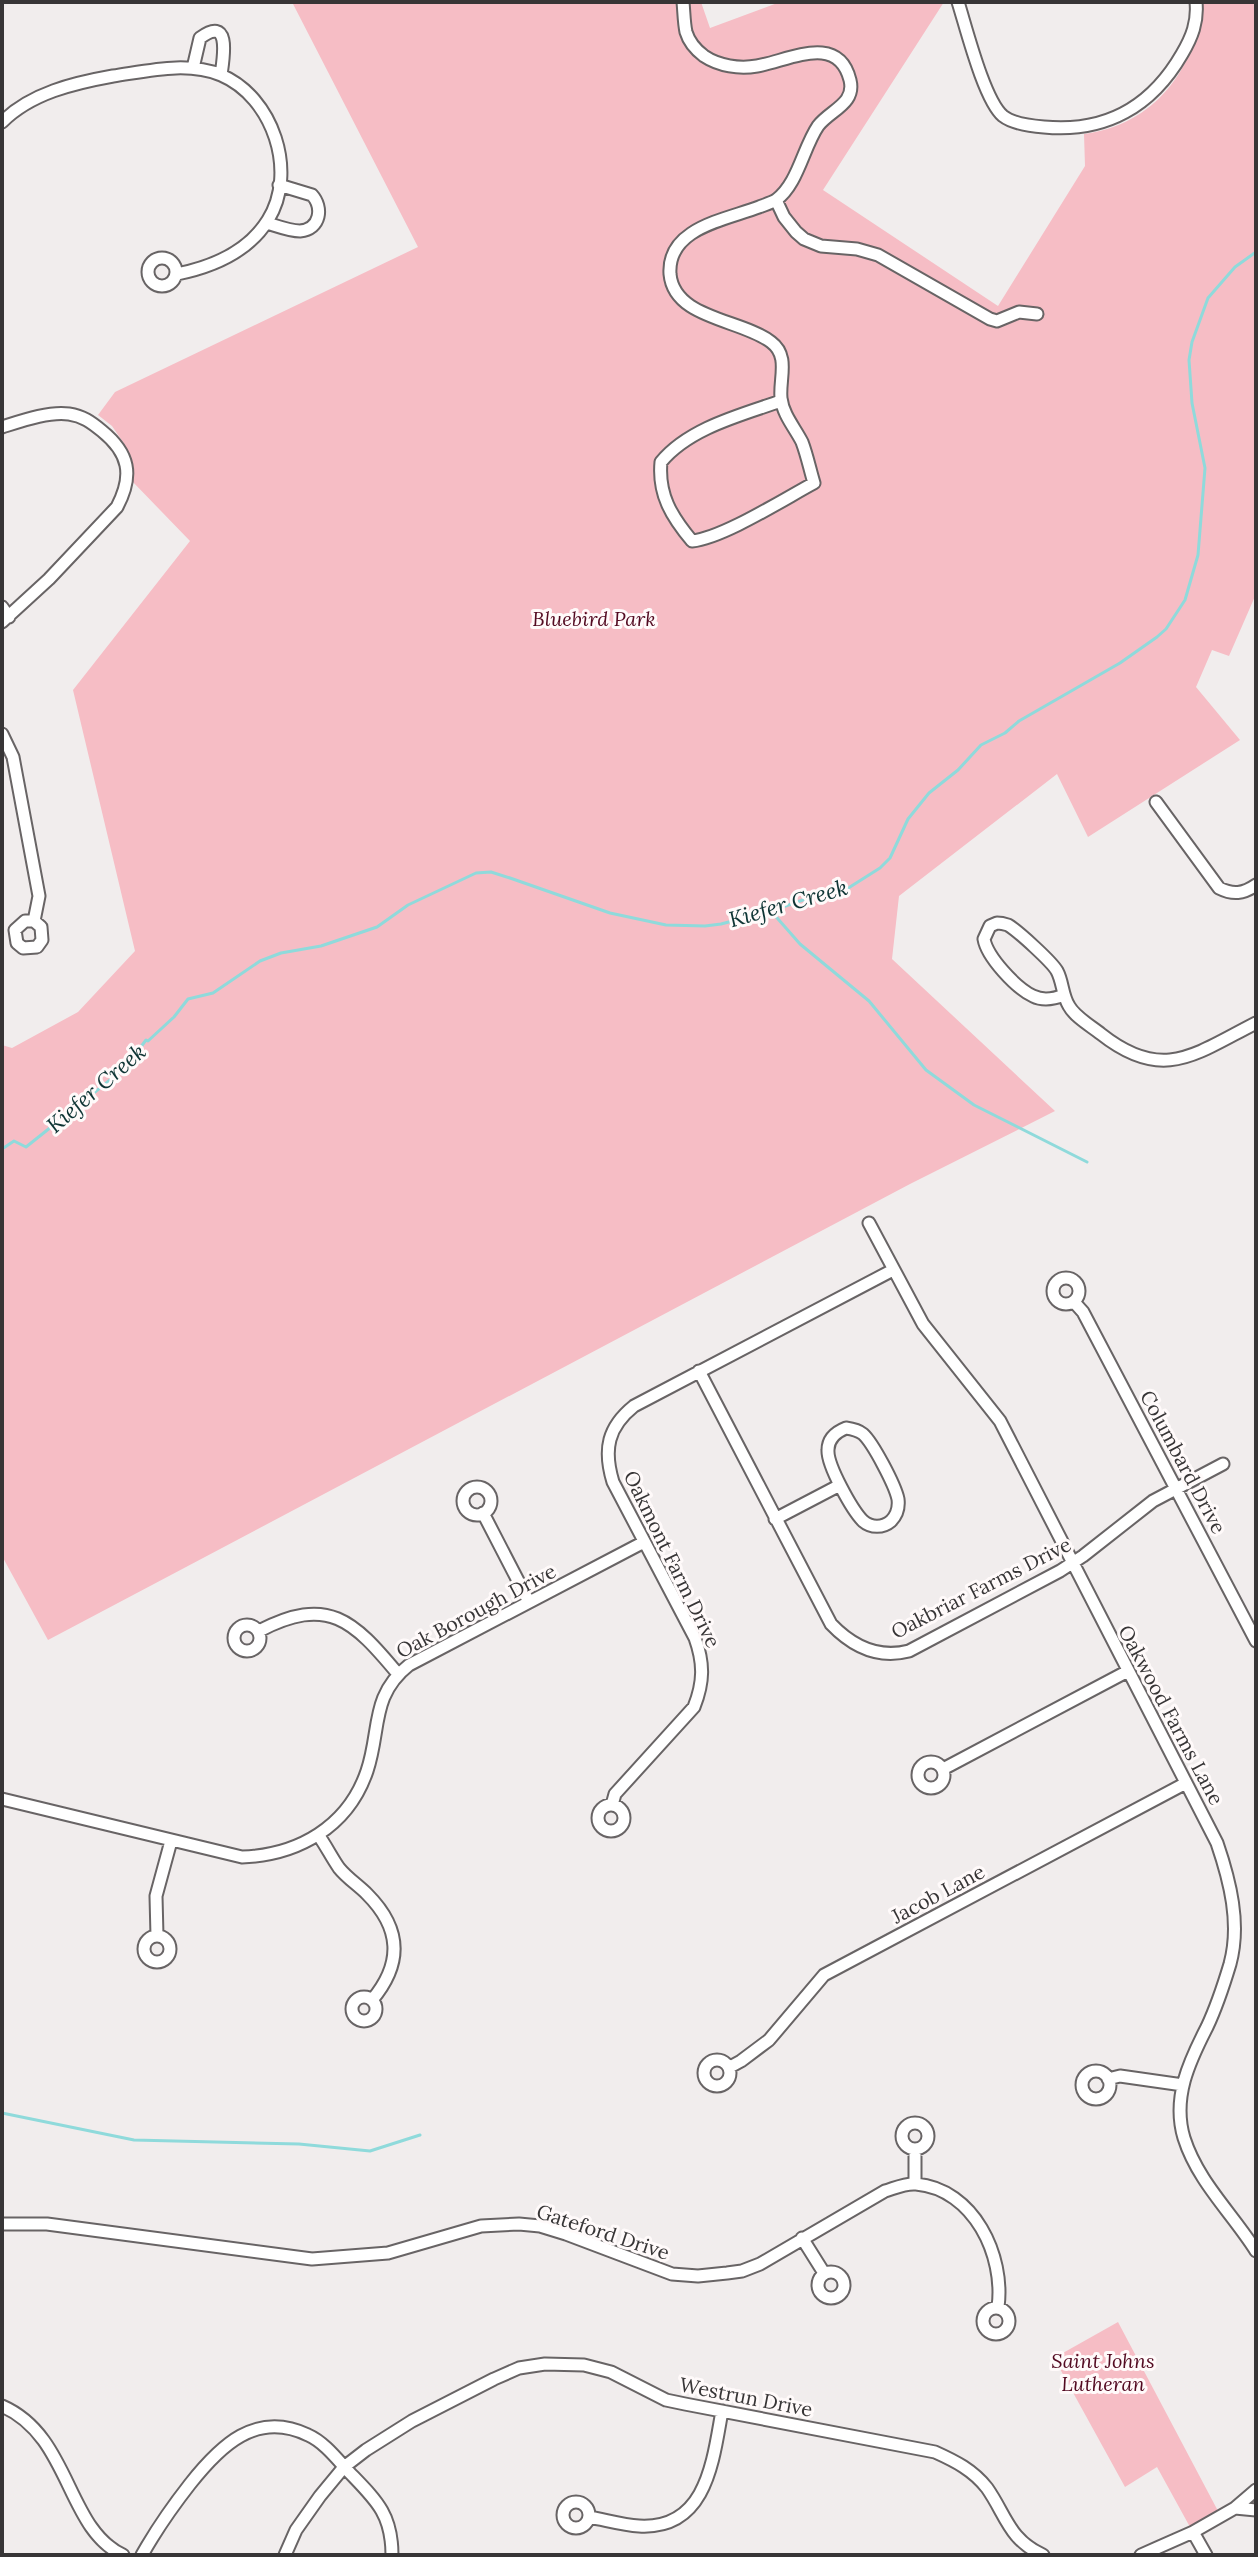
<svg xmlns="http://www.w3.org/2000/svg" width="1258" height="2557" font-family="Lora,serif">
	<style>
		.green { fill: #f6bdc5 }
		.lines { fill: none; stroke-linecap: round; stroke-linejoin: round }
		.stream { stroke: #8fdadb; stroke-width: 3 }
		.street-casing { stroke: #686465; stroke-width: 15 }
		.street { stroke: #fff; stroke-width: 11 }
		.labels { text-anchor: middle; stroke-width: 6; stroke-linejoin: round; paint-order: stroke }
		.park-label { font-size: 20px; font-style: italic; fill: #530a21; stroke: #fffafa }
		.street-label { font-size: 20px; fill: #373536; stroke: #fffafa }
		.water-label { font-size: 22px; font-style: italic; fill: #0e3434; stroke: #fffafa }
	</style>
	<rect width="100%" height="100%" fill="#f1eded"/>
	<path class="green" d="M292 2H701L710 28 780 2H944L823 190 998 306 1085 166 1084 134C1154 125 1196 69 1203 2H1256V594L1229 656 1212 650 1196 687 1240 740 1088 837 1057 774 899 896 892 959 1055 1111 910 1184 48 1640 2 1556V1045L12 1048 78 1012 135 951 73 690 190 541 131 480 125 445 112 426 98 415 115 392 418 247Z
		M1118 2322 1218 2511 1190 2527 1157 2467 1125 2487 1054 2358Z"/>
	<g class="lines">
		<path class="stream" d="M771 911 800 944 869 1001 926 1070 974 1105 1087 1162
			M2 1149 14 1141 26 1147 125 1068 146 1040 148 1041 174 1017 188 999 213 993 260 961 281 953 321 946 377 927 408 905 476 873 491 872 510 878 610 913 666 925 705 926 721 924 771 911 823 893 842 892 880 868 890 858 908 819 929 793 958 770 981 745 1005 733 1019 721 1120 663 1157 637 1166 629 1185 600 1198 555 1205 468 1192 403 1189 360 1192 342 1208 298 1235 267 1256 252
			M2 2113 134 2140 299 2144 370 2151 420 2135"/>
		<defs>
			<path id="street" d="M683 2C684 12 684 23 686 32 689 42 696 50 704 56 719 66 739 69 757 66 788 61 838 32 850 80 856 104 830 110 818 126 803 148 798 184 776 200 771 203 764 205 759 207 725 220 667 228 670 274 674 319 741 319 771 342 790 356 779 379 781 398 783 415 795 428 802 442 807 455 810 470 814 483 784 499 723 538 692 541 671 516 658 494 661 462 689 428 741 415 781 401
				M958 2C966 27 984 100 1003 116 1013 124 1031 126 1044 127 1106 133 1152 106 1182 54 1192 37 1198 22 1196 2
				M193 68 200 38C232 14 223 60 221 75
				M2 122C31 93 74 83 113 76 148 71 187 61 221 75 273 97 298 172 268 220 248 252 212 267 177 274
				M776 200 784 217 796 232 804 239 821 246 857 249 878 255 990 319 997 321 1019 312 1037 314
				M267 223C277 226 290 231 300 231 321 229 323 207 312 195L279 185
				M148 272a14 14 0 1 1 28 0a14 14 0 1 1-28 0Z
				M2 427C21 421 49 411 69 414 83 416 91 422 102 431 129 453 134 475 117 507L49 579 2 622
				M2 607 9 617
				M2 734 13 757 39 896 34 921 41 927 42 940 37 947 23 948 17 943 15 930 25 921H34
				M1156 802 1219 888C1233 895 1243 894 1256 885
				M1064 995C1054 999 1043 1001 1033 996 1016 988 987 957 984 939L990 926 997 923C1000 923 1005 924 1008 925 1018 931 1052 962 1057 971 1063 982 1062 995 1069 1006 1075 1017 1091 1026 1101 1034 1163 1083 1195 1054 1256 1023
				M869 1223 923 1324 1000 1421 1217 1843C1230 1881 1241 1924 1230 1964 1224 1984 1216 2008 1207 2027 1189 2062 1172 2098 1184 2138 1198 2182 1232 2213 1256 2251
				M1053 1291a13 13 0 1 1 26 0a13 13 0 1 1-26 0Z
				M1074 1302 1083 1312 1256 1641
				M699 1371 831 1624C852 1646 878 1659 909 1651L1060 1571 1083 1556 1153 1501 1223 1464
				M846 1428C853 1429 858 1430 863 1434 873 1443 895 1485 898 1499 899 1507 897 1515 891 1521 883 1528 871 1528 863 1521 852 1510 827 1465 828 1450 828 1438 836 1432 846 1428Z
				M463 1501a14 14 0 1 1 28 0a14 14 0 1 1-28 0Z
				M483 1513 529 1602
				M775 1519 840 1485
				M234 1638a13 13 0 1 1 26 0a13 13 0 1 1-26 0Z
				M259 1631C328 1595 353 1620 398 1674
				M918 1775a13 13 0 1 1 26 0a13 13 0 1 1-26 0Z
				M943 1769 1128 1671
				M2 1799 242 1857C298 1855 348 1827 367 1771 381 1730 370 1696 409 1665L644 1542
				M598 1818a13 13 0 1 1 26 0a13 13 0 1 1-26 0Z
				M612 1805 615 1794 694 1707C704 1682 704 1663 695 1638L613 1482C603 1449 608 1427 634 1406L893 1270
				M319 1836C326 1846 332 1858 339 1868 347 1878 358 1885 367 1894 401 1928 403 1963 372 2000
				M157 1936 156 1896 171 1841
				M144 1949a13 13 0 1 1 26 0a13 13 0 1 1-26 0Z
				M352 2009a12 12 0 1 1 24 0a12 12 0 1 1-24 0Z
				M704 2073a13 13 0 1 1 26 0a13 13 0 1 1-26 0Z
				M730 2067 741 2061 769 2040 824 1975 1186 1783
				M1082 2085a14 14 0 1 1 28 0a14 14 0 1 1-28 0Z
				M1108 2079 1120 2076 1183 2085
				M902 2136a13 13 0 1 1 26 0a13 13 0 1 1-26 0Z
				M915 2150V2184
				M2 2224H47L312 2259 388 2253 481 2226 519 2224 540 2226 566 2234 672 2274 698 2276 727 2273 742 2271 760 2264 885 2191C895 2188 905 2183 916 2184 974 2189 1005 2256 998 2307
				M802 2238 824 2273
				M818 2285a13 13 0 1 1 26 0a13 13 0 1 1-26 0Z
				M983 2321a13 13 0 1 1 26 0a13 13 0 1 1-26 0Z
				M2 2406C71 2436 66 2529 123 2555
				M563 2515a13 13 0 1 1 26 0a13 13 0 1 1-26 0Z
				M1235 2508 1256 2510
				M589 2517C606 2520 623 2525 639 2526 707 2530 713 2460 722 2411
				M1193 2532 1206 2555
				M142 2555C156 2530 172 2507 190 2484 220 2446 256 2410 308 2435 324 2442 337 2459 349 2472 376 2500 392 2514 392 2555
				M285 2555 296 2530 320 2496 344 2467 366 2450 412 2421 494 2379 519 2368 545 2364 584 2365 611 2372 666 2400 685 2404 935 2452C955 2461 973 2470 987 2488 1006 2515 1009 2540 1043 2555
				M1141 2555 1193 2532 1235 2508 1256 2490"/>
		</defs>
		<use href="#street" class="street-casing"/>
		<use href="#street" class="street"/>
	</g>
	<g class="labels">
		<g class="park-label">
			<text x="594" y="626">Bluebird Park</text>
			<text x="1103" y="2368">Saint Johns<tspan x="1103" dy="23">Lutheran</tspan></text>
		</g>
		<g class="street-label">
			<text transform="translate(1183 1462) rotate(62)" y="7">Columbard Drive</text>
			<text transform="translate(672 1559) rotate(64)" y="7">Oakmont Farm Drive</text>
			<text transform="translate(981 1588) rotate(-27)" y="7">Oakbriar Farms Drive</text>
			<text transform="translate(476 1611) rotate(-28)" y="7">Oak Borough Drive</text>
			<text transform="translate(1171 1715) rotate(62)" y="7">Oakwood Farms Lane</text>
			<text transform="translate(938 1894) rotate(-28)" y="7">Jacob Lane</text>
			<text transform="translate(603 2232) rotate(18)" y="7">Gateford Drive</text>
			<text transform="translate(746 2397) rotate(11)" y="7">Westrun Drive</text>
		</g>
		<g class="water-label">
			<text transform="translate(788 903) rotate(-16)" y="8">Kiefer Creek</text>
			<text transform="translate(96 1088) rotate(-41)" y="8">Kiefer Creek</text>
		</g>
	</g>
	<rect width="1258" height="2557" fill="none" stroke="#373536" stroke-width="8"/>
</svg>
